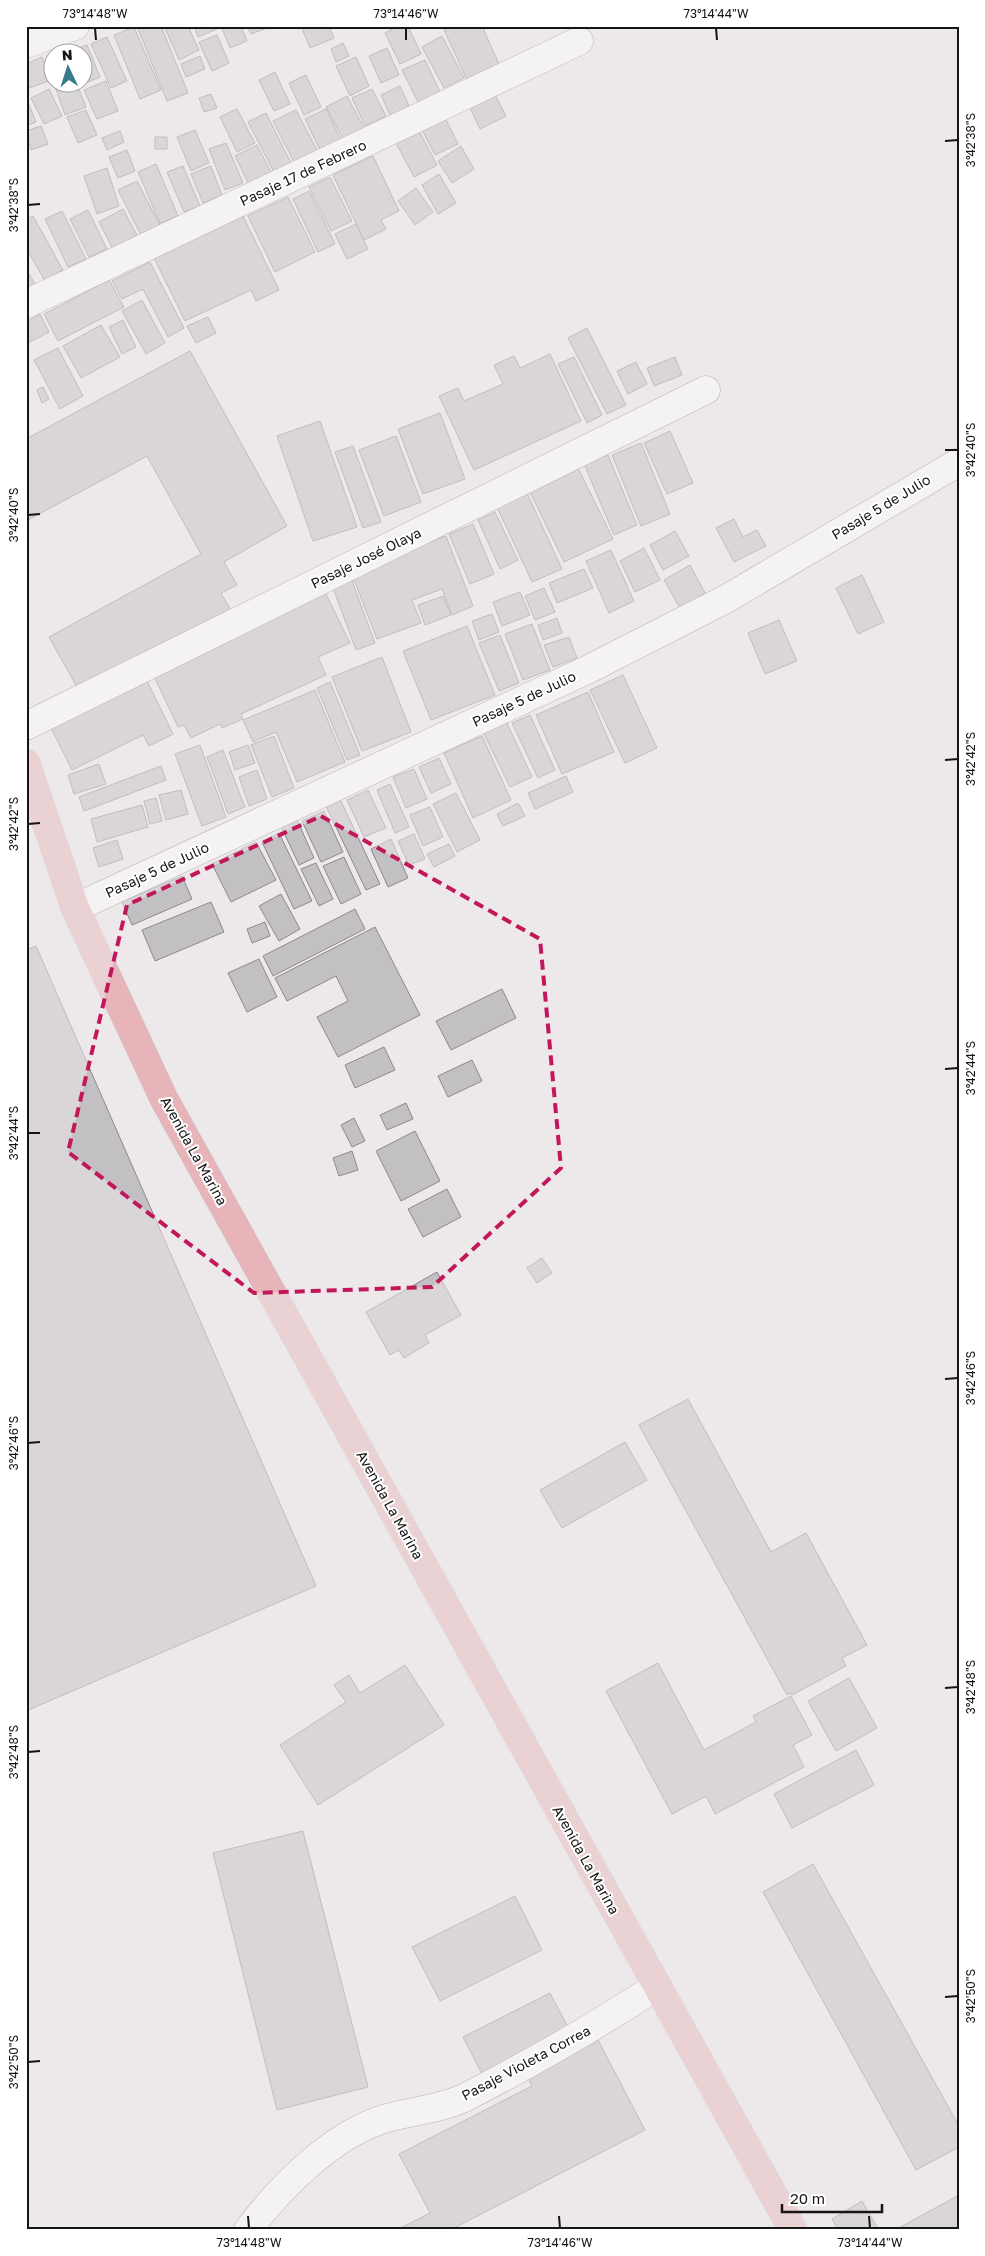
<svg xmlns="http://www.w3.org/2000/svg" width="985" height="2256" font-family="'Golos Text',sans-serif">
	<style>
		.building { fill: #c3c0c3; stroke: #8c898d }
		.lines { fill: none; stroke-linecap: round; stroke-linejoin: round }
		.minor-casing { stroke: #777375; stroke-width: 29 }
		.major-casing { stroke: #c7c7c7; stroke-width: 29 }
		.minor { stroke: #fff; stroke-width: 28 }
		.major { stroke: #e7b5b9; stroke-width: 28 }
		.marked { fill: none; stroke: #c2185b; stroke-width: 4; stroke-dasharray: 10 6; stroke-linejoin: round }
		.ticks { fill: none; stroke: #161415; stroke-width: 2 }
		.labels { text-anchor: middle; stroke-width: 4; stroke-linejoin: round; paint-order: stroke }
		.street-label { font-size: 14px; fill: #161415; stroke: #fff }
		.neatline { fill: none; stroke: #161415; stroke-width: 2 }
		.ticks-label { font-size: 12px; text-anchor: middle; fill: #161415 }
	</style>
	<rect width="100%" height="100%" fill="#ede8ea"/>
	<path class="building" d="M137 26H161L188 93 167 101Z
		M164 26H188L199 50 179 60Z
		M194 26H216L217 29 198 37Z
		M221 26H241L247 41 230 48Z
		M247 26H270V27L251 34Z
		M301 26H329L334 38 310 48Z
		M398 26H408L421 54 400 64 385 33Z
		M453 26H482L499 64 467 80 444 30Z
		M134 27 161 90 140 99 114 35Z
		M217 35 229 63 212 71 199 42Z
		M442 36 464 78 444 88 422 47Z
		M107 37 127 81 111 88 91 44Z
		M343 43 349 56 336 62 331 49Z
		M87 45 100 77 81 85 82 52H68Z
		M387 48 399 75 381 83 369 56Z
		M200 56 205 69 186 77 181 64Z
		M42 57 51 80 27 89 26 64Z
		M356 57 369 86 350 96 336 66Z
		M425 60 440 92 418 102 402 70Z
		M275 72 290 104 274 111 259 80Z
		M306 75 321 107 304 115 289 83Z
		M106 81 118 111 97 119 84 90Z
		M76 82 86 107 65 115 56 89Z
		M400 86 410 108 391 117 381 95Z
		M49 89 62 116 44 124 31 98Z
		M372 89 386 116 365 126 352 98Z
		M493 91 506 116 480 129 468 104Z
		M211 94 217 108 204 112 199 98Z
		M347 96 364 128 343 139 326 107Z
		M27 100 36 122 26 126V101Z
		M237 109 255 143 237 152 220 117Z
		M326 109 342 142 321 152 305 119Z
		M86 110 97 135 78 143 67 117Z
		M296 110 319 154 296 166 273 121Z
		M266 113 293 167 276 176 248 122Z
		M444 116 458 144 435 155 421 128Z
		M41 126 48 144 31 150 26 131Z
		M418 129 437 165 414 177 395 141Z
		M195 130 209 163 191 171 177 137Z
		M120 131 124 142 107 150 102 138Z
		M155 137H167V149H155Z
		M226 143 243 183 225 190 209 149Z
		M257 145 274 178 251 189 235 156Z
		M461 146 474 169 452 183 438 161Z
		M127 150 135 171 118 178 109 157Z
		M373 156 399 211 381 220 386 229 364 240 333 175Z
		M156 164 178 216 160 223 138 172Z
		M183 166 200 206 184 212 167 172Z
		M211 166 222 195 203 203 191 174Z
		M107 168 119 206 97 214 84 176Z
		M439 174 456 203 438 214 422 185Z
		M330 177 352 221 331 231 309 187Z
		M137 181 161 227 142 237 118 190Z
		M416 188 433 212 415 225 398 201Z
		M309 191 335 244 318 252 293 199Z
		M288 197 315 252 275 272 248 216Z
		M123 209 137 235 113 249 99 222Z
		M88 210 107 249 89 257 70 219Z
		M62 211 86 259 68 267 45 219Z
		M33 216 63 270 45 281 26 248V220Z
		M243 216 279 290 256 301 251 290 185 321 154 258Z
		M356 224 368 249 347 259 335 234Z
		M150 262 184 328 168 337 143 289 122 299 112 281Z
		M26 269 37 287 26 293Z
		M109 280 124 307 58 341 44 314Z
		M142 300 165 343 146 354 122 311Z
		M40 314 49 332 26 344V322Z
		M208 317 216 333 196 343 187 326Z
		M123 320 136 347 122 354 109 327Z
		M101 325 120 357 81 378 63 346Z
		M587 328 626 405 607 414 568 338Z
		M58 348 83 396 60 409 34 360Z
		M190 351 287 526 224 562 237 585 221 593 233 614 82 696 49 637 201 554 147 456 26 521V439Z
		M550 354 581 421 474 470 439 396 458 388 464 401 503 384 494 365 514 356 520 368Z
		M574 357 602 415 587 423 558 364Z
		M675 357 682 375 654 386 647 368Z
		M636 362 647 384 628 394 617 371Z
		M43 387 49 399 42 403 37 390Z
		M440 413 465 479 423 494 398 429Z
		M320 421 357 527 313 541 277 436Z
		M670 431 693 483 667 494 644 443Z
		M396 436 421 502 384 516 359 450Z
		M641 443 670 514 641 526 612 455Z
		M353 446 381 522 363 528 335 452Z
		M608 455 637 525 614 535 584 464Z
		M577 466 613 539 564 562 529 490Z
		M526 491 562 569 532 582 496 505Z
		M495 512 518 560 500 569 478 520Z
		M734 519 743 537 757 530 766 546 734 562 716 528Z
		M473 524 494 574 470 584 449 534Z
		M675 531 689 556 663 570 650 545Z
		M446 536 473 606 452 615 442 589 412 600 421 623 377 639 351 572Z
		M644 548 660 580 635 592 620 561Z
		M611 550 634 601 609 613 586 561Z
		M690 565 705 593 680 608 664 580Z
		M584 569 593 588 557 603 549 583Z
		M862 575 884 622 858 634 836 588Z
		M351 578 375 643 356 650 332 585Z
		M544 588 555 612 535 620 525 596Z
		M325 592 350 643 318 657 326 675 241 714 243 719 222 728 220 724 191 738 184 725 178 727 152 672Z
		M520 592 530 615 502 626 493 602Z
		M443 596 451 615 425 625 418 605Z
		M492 614 499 632 479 640 472 621Z
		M557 618 562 633 543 640 538 625Z
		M779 620 797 661 765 674 748 633Z
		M532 624 550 670 523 680 505 634Z
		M467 626 495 695 431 720 403 651Z
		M500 635 519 683 499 691 479 643Z
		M569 637 577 658 553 667 544 645Z
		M382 657 411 732 362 751 332 677Z
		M623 675 657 748 625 763 590 690Z
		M146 679 173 734 149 746 143 735 72 770 50 726Z
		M330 682 360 755 347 760 317 688Z
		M315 690 345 762 297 782 276 732 253 742 243 720Z
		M588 692 614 752 562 774 536 715Z
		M530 715 555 770 538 778 512 723Z
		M506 721 532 777 510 787 483 732Z
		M274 736 294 788 272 797 251 745Z
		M482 736 511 800 473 818 444 753Z
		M200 745 226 817 202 826 175 754Z
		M248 745 255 763 235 770 229 752Z
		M223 750 245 807 228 814 207 757Z
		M439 758 451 784 431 793 419 767Z
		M99 764 106 784 74 794 68 775Z
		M161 766 166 780 84 811 79 797Z
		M414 769 427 799 406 808 393 777Z
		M257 770 267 799 249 806 239 777Z
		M566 776 573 792 535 809 528 793Z
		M390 784 409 827 395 833 377 790Z
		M181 790 188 814 166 820 159 795Z
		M368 790 386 828 364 837 347 800Z
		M456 793 480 840 457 852 433 804Z
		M339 797 380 884 366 890 325 804Z
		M156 798 162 821 150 824 144 801Z
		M518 803 525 816 503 826 497 814Z
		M142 805 148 827 97 842 91 819Z
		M430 807 443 837 423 846 410 815Z
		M324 811 343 852 321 862 302 821Z
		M295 815 314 858 299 865 279 822Z
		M279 833 312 901 294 909 262 842Z
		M414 834 425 859 409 865 398 841Z
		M391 839 408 878 388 887 371 849Z
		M117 840 123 859 99 867 93 848Z
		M256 842 276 880 231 902 212 864Z
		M449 844 455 856 434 867 427 854Z
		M344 857 361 894 341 904 323 866Z
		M316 863 333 899 319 906 301 869Z
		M182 876 192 899 132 925 122 902Z
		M281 894 300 929 279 941 259 906Z
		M211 902 224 932 155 961 142 930Z
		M355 909 365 929 273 976 263 956Z
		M265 922 270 936 252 943 247 929Z
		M375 927 420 1015 338 1057 317 1017 348 1001 336 976 287 1001 275 978Z
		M36 946 316 1586 26 1711V950Z
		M259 959 277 997 247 1012 228 973Z
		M502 989 516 1018 451 1050 436 1021Z
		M384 1047 395 1070 355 1088 345 1065Z
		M472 1060 482 1081 448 1097 438 1076Z
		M406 1103 413 1119 387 1130 380 1115Z
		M354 1118 365 1141 352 1147 341 1125Z
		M415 1131 440 1181 401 1201 376 1151Z
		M352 1151 358 1170 339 1176 333 1158Z
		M447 1189 461 1217 423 1237 408 1209Z
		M542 1258 552 1273 537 1283 527 1268Z
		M437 1272 461 1315 425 1335 429 1343 404 1358 399 1350 390 1355 366 1312Z
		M688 1399 771 1552 806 1533 867 1645 842 1658 846 1666 792 1695 791 1693 787 1695 639 1425Z
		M625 1442 647 1480 562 1528 540 1490Z
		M658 1663 704 1750 756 1722 753 1716 791 1696 812 1735 793 1745 804 1767 715 1814 706 1796 672 1814 606 1691Z
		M405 1665 444 1725 318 1805 280 1745 346 1702 334 1685 349 1675 360 1693Z
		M849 1678 877 1728 836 1751 808 1701Z
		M856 1750 874 1785 792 1828 774 1794Z
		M303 1831 368 2087 277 2110 213 1853Z
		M813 1864 959 2126V2147L916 2170 763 1892Z
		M515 1896 542 1950 440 2001 412 1947Z
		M550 1993 570 2031 483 2076 463 2037Z
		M597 2038 645 2130 450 2230H397L430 2213 399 2154 532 2086 526 2074Z
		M959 2195V2230H895Z
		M862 2201 879 2230H838L832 2219Z"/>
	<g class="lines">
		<defs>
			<path id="minor" d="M26 44 75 26
				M26 304 579 41
				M26 726 706 390
				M75 908 587 670 726 599 959 462
				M248 2230C281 2186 334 2133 387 2118 412 2111 440 2109 464 2098 530 2064 595 2027 657 1986"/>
			<path id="major" d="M26 763 75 908 164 1099 793 2230"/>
		</defs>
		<use href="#minor" class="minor-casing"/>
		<use href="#major" class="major-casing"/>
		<use href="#minor" class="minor"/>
		<use href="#major" class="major"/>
	</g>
	<path d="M0 0H985V2256H0ZM321 816 540 939 561 1168 432 1287 254 1293 68 1152 127 905Z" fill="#ede8ea" fill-opacity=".55" fill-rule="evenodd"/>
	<path class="marked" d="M321 816 540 939 561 1168 432 1287 254 1293 68 1152 127 905Z"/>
	<path class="ticks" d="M95 28 96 40M406 28V40M716 28 717 40M945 141 958 140M28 205 40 204M945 450H958M28 515 40 514M945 760 958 759M28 824 40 823M945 1069 958 1068M28 1133H40M945 1379 958 1378M28 1443 40 1442M945 1688 958 1687M28 1752 40 1751M945 1997 958 1996M28 2062 40 2061M248 2216 249 2228M559 2216 560 2228M869 2216 870 2228"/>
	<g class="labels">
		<g class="street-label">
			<text transform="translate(303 173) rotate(-25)" y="5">Pasaje 17 de Febrero</text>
			<text transform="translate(881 507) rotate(-31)" y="5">Pasaje 5 de Julio</text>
			<text transform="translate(366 558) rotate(-26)" y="5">Pasaje José Olaya</text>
			<text transform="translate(524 699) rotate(-25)" y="5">Pasaje 5 de Julio</text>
			<text transform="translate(157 870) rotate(-25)" y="5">Pasaje 5 de Julio</text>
			<text transform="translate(194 1151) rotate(61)" y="5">Avenida La Marina</text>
			<text transform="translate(390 1505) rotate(61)" y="5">Avenida La Marina</text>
			<text transform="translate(586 1860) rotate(61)" y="5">Avenida La Marina</text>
			<text transform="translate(526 2063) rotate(-28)" y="5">Pasaje Violeta Correa</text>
		</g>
	</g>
	<rect width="985" height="2256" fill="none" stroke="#ffffff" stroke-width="55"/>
	<g transform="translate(68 68) rotate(356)"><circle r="24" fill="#ffffff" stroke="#a2a1a1"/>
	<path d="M0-4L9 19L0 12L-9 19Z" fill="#367c88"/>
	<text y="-8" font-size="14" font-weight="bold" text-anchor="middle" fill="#161415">N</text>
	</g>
	<path d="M782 2204v8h100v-8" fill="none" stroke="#161415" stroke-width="2.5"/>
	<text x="790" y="2204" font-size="15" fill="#161415" stroke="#ffffff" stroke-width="4" paint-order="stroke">20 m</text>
	<rect x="28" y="28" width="930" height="2200" class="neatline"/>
	<g class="ticks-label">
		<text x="95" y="18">73°14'48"W</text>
		<text x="406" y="18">73°14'46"W</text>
		<text x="716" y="18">73°14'44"W</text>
		<text transform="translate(971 140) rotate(-90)" y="4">3°42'38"S</text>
		<text transform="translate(14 205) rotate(-90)" y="4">3°42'38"S</text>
		<text transform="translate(971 450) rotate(-90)" y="4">3°42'40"S</text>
		<text transform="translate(14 515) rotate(-90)" y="4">3°42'40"S</text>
		<text transform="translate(971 759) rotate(-90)" y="4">3°42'42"S</text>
		<text transform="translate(14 824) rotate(-90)" y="4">3°42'42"S</text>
		<text transform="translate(971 1068) rotate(-90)" y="4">3°42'44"S</text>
		<text transform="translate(14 1133) rotate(-90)" y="4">3°42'44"S</text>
		<text transform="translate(971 1378) rotate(-90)" y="4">3°42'46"S</text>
		<text transform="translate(14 1443) rotate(-90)" y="4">3°42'46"S</text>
		<text transform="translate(971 1687) rotate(-90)" y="4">3°42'48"S</text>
		<text transform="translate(14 1752) rotate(-90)" y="4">3°42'48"S</text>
		<text transform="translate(971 1996) rotate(-90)" y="4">3°42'50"S</text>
		<text transform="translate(14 2062) rotate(-90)" y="4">3°42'50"S</text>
		<text x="249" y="2247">73°14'48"W</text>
		<text x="560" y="2247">73°14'46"W</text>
		<text x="870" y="2247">73°14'44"W</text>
	</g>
</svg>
